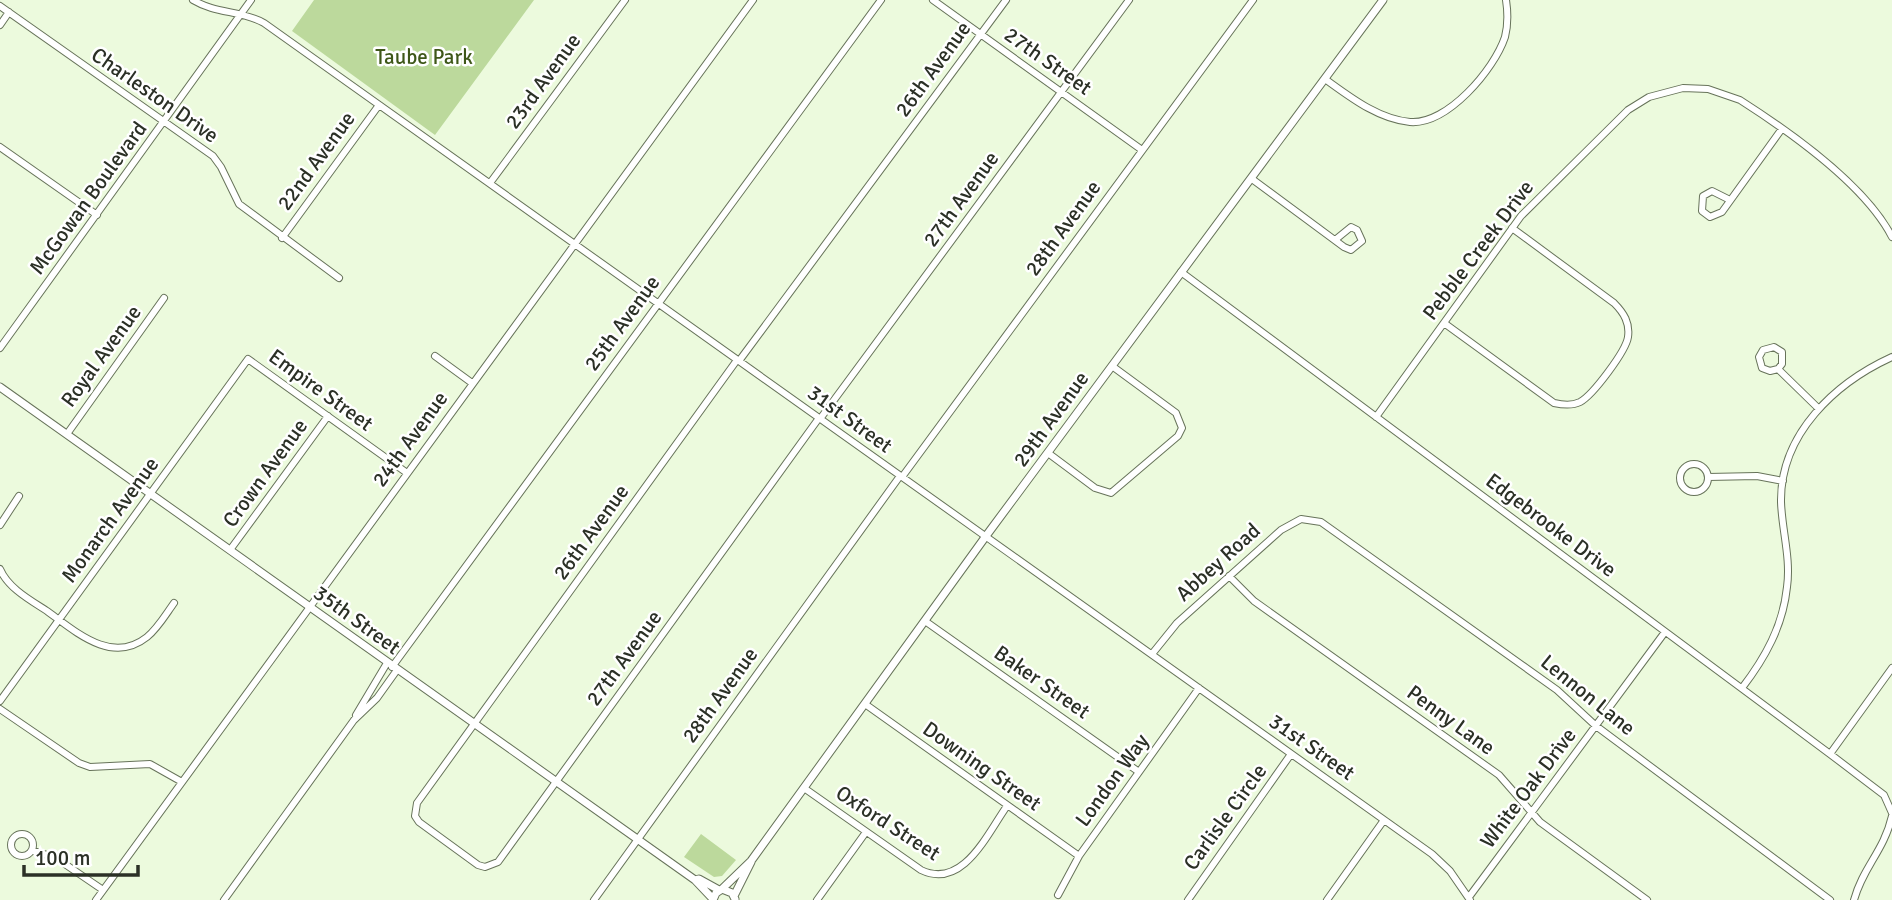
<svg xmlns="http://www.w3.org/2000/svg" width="1892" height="900" font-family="Signika,sans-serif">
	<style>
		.green { fill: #bcd99c }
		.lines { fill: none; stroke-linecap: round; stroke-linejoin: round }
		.minor-casing { stroke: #67735a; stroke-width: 8 }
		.tertiary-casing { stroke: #67735a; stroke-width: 9 }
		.minor { stroke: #fff; stroke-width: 6 }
		.tertiary { stroke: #fff; stroke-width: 7 }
		.labels { text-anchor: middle; stroke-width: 5; stroke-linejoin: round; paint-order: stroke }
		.park-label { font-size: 21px; fill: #3e5718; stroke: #fff }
		.street-label { font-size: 21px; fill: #2b3026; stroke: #fff }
	</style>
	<rect width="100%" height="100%" fill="#ecfadd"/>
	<path class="green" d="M314 0H534L435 135 292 31Z
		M701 834 736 860 722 876 714 877 684 857Z"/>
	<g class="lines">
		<defs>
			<path id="minor" d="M193 0C216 14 241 10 264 23L1432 854 1450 871 1470 900
				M933 0 1142 150
				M0 6 213 156 221 167 239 204 339 278
				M0 25 9 12
				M1325 79C1350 97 1378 119 1410 122 1447 125 1494 70 1505 37 1508 25 1508 13 1506 0
				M0 147 97 215
				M1252 179 1344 247 1351 250 1362 241 1357 230 1351 227 1335 240
				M490 183 625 0
				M1730 200 1712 191 1703 196 1702 211 1710 217 1722 212 1781 130
				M282 238 379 105
				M1181 272 1830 754 1884 795 1892 813
				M1444 323 1554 403C1563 405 1572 406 1580 402 1593 395 1626 351 1628 337 1630 323 1624 313 1614 303L1512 228
				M0 348 251 0
				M435 356 472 383
				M737 360 417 803 415 816 419 822 478 865 485 867 498 862 819 418
				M739 361 1006 0
				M1778 369 1770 371 1762 368 1759 357 1763 350 1774 347 1782 352V364L1778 369 1818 408
				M1376 417 1521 216 1628 110 1649 97 1683 88 1708 89 1740 100C1790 132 1865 185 1892 237
				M820 419 1129 0
				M67 434 164 298
				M1048 453 1095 488 1111 493 1178 436 1182 428 1176 413 1112 366
				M1680 478a14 14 0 1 1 28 0a14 14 0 1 1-28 0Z
				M902 477 1253 0
				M1708 477 1757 476 1783 481
				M0 525 19 496
				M230 550 328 416
				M0 569C8 588 30 600 47 611 76 632 112 665 147 637 158 628 166 614 174 603
				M1229 576 1254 601 1499 775 1540 822 1647 900
				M925 621 1139 772
				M1152 654 1177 623 1281 530 1301 519 1321 522 1557 690 1596 726 1830 900
				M392 667 881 0
				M1742 688C1765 658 1783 626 1787 587 1791 558 1782 531 1781 502 1780 434 1835 383 1892 357
				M0 701 248 359 407 473
				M865 704 1079 856
				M0 709 79 763 90 767 150 764 182 782
				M356 715 387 663
				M1830 754 1892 668
				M804 788 921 870C963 890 987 834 1007 806
				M11 845a11 11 0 1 1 22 0a11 11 0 1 1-22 0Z
				M32 850 56 858 103 890
				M1058 895 1079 856 1199 688
				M1469 897 1665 632
				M96 900 753 0
				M224 900 354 720 377 698 397 670
				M594 900 900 476
				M817 900 866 832
				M1188 900 1291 754
				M1327 900 1384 820
				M1854 900C1863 867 1884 851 1892 816"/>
			<path id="tertiary" d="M0 387 695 880 699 879 719 890
				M695 880 713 899
				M722 889 751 861 986 536 1383 0
				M734 896 751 862
				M713 900 716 893 722 889 732 893 735 899"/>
		</defs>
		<use href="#minor" class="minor-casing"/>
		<use href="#tertiary" class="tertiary-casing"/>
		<use href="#minor" class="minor"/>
		<use href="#tertiary" class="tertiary"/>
	</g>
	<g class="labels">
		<g class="park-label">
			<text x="424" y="64">Taube Park</text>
		</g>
		<g class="street-label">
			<text transform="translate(1048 61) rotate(35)" y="7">27th Street</text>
			<text transform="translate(933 69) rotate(-54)" y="7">26th Avenue</text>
			<text transform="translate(543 81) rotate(-54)" y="7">23rd Avenue</text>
			<text transform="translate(155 95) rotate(35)" y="7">Charleston Drive</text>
			<text transform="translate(316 161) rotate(-54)" y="7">22nd Avenue</text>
			<text transform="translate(88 198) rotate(-54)" y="7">McGowan Boulevard</text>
			<text transform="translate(961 199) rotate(-54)" y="7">27th Avenue</text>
			<text transform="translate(1063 228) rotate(-54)" y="7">28th Avenue</text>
			<text transform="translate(1478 250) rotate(-53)" y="7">Pebble Creek Drive</text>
			<text transform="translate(622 323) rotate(-54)" y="7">25th Avenue</text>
			<text transform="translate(101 356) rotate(-54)" y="7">Royal Avenue</text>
			<text transform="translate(321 390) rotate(36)" y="7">Empire Street</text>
			<text transform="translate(850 419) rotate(36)" y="7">31st Street</text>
			<text transform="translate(1051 419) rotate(-54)" y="7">29th Avenue</text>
			<text transform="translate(410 439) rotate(-54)" y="7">24th Avenue</text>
			<text transform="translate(265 473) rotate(-54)" y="7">Crown Avenue</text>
			<text transform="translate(110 520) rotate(-54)" y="7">Monarch Avenue</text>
			<text transform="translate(1551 525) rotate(37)" y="7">Edgebrooke Drive</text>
			<text transform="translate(591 532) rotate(-54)" y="7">26th Avenue</text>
			<text transform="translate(1218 562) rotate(-42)" y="7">Abbey Road</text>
			<text transform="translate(357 620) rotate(36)" y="7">35th Street</text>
			<text transform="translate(624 658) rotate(-54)" y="7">27th Avenue</text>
			<text transform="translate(1042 682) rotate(35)" y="7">Baker Street</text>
			<text transform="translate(720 695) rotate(-54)" y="7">28th Avenue</text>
			<text transform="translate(1588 695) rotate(39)" y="7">Lennon Lane</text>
			<text transform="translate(1451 720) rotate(36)" y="7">Penny Lane</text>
			<text transform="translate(1312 747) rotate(35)" y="7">31st Street</text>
			<text transform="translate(982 766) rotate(35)" y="7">Downing Street</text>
			<text transform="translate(1112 780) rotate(-54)" y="7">London Way</text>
			<text transform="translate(1528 788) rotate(-53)" y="7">White Oak Drive</text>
			<text transform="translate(1225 817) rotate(-54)" y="7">Carlisle Circle</text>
			<text transform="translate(888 823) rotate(33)" y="7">Oxford Street</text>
		</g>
	</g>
	<path d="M24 865v10h114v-10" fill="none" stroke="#2b3026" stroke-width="3.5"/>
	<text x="35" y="865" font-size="21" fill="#2b3026" stroke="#ffffff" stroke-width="5" paint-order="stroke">100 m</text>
</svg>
